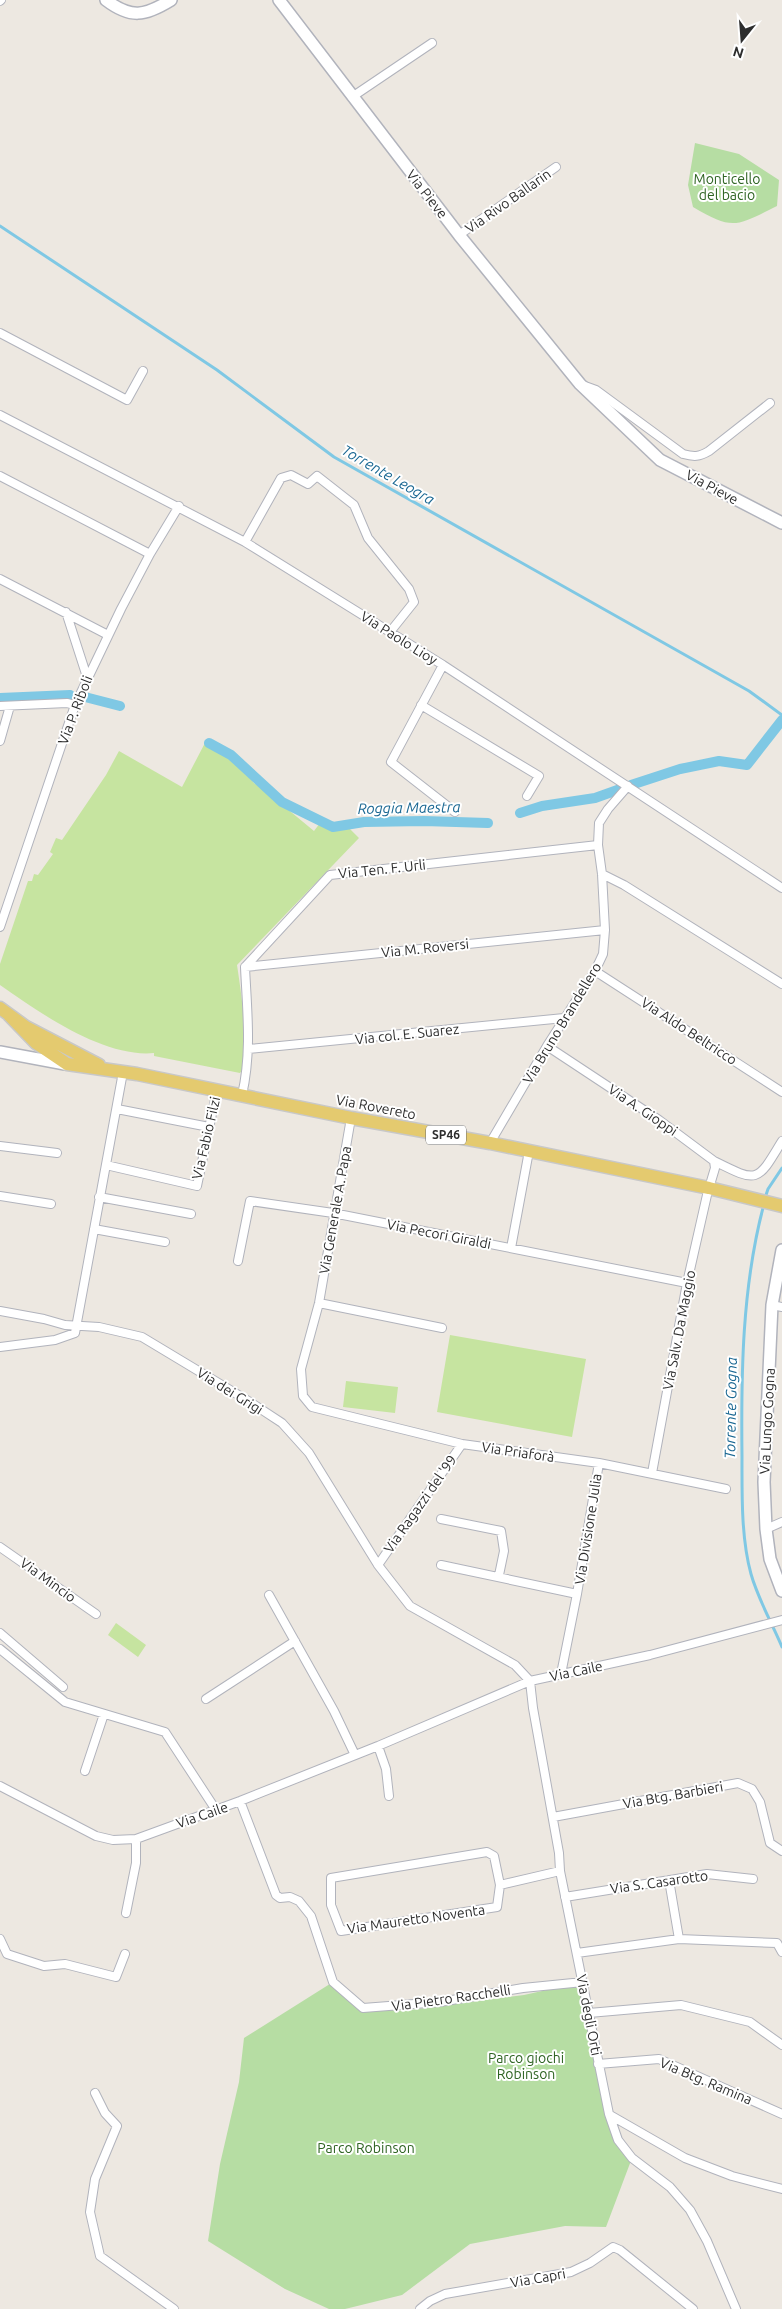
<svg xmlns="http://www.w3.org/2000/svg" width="782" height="2309" font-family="Ubuntu,sans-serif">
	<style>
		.green { fill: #b6dda3 }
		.pitch { fill: #c6e4a0 }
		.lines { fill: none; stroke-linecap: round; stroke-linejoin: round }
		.stream { stroke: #7fc8e4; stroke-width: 3 }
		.canal { stroke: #7fc8e4; stroke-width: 10 }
		.street-casing { stroke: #b1b3bc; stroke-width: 10 }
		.secondary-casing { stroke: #b1b3bc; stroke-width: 14 }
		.primary-casing { stroke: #c8c8c8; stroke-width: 15 }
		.street { stroke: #fff; stroke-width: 8 }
		.secondary { stroke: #fff; stroke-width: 11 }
		.primary { stroke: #e4ca6f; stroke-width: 12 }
		.labels { text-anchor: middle; stroke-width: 4; stroke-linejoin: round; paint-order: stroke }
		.shield { fill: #fff; stroke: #6c6c6c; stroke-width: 1 }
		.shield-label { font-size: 12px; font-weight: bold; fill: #2d2d2d }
		.park-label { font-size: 14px; fill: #2f6423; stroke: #fff }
		.street-label { font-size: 14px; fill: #2d2d2d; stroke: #fff }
		.water-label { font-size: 15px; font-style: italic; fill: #1b6893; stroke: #fff }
	</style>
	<rect width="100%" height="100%" fill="#ede8e1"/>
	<path class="green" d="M695 143 739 154 779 180 777 206C736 226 734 231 693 207L688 185Z
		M333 1982 363 2008 403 2011 524 1995 583 1982 618 2140 632 2158 606 2227 565 2226 470 2244 402 2295 345 2309H329L285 2289 208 2241 220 2164 239 2082 244 2038Z"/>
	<path class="pitch" d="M206 741 236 761 254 783 268 793 314 831 320 823 349 828 359 838 237 965C240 985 252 1060 240 1073L154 1056V1053C104 1058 40 1013 0 985V964L28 881H32L34 874 38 875 53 854 50 852 56 838 62 840 106 775 119 751 182 787Z
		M450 1335 586 1359 572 1437 437 1412Z
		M346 1381 398 1387 395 1413 343 1407Z
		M116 1623 146 1645 138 1657 108 1635Z"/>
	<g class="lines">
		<path class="stream" d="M0 226 217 370 334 457 749 691 782 715
			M765 1198 768 1189 782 1168
			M764 1204C742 1286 741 1373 742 1457 742 1493 741 1538 751 1574 758 1599 772 1623 782 1647"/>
		<path class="canal" d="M85 697 120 706
			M0 698 70 695
			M209 743 231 755 282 802 333 827 364 822 424 821 488 823
			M631 785 680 769 719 761 747 765 782 720
			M520 813 542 806 595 798 623 788"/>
		<defs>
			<path id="street" d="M0 1 1 0
				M352 97 432 43
				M459 235 556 167
				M0 333 127 400 143 371
				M585 386 596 390 683 454C694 457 699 457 709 451L770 403
				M0 415 245 542 443 665 782 888
				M0 476 150 554
				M245 542 281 478 291 475 308 484 317 476 354 505 368 538 409 589 414 602 390 632
				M0 579 108 635
				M66 612 87 677
				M443 665 391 762 455 812
				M421 705 539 776 527 796
				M0 706 67 703 75 705
				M0 741 10 706
				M602 874 624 885 782 984
				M0 927 75 705 121 609 150 554 179 506
				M245 967 605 930
				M595 971 782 1092
				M547 1046 659 1120 714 1161 715 1168 707 1195 687 1283 652 1473
				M249 1049 564 1018
				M242 1095C252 1052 247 1010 245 967L330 875 598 845
				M117 1109 209 1127
				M351 1118 319 1303 301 1369 303 1396 312 1407 462 1444 599 1463 726 1489
				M490 1143 547 1046 595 971 603 954 605 930 602 874 598 845 599 823 608 809 628 786
				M0 1146 57 1153
				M714 1161C758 1183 757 1183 782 1141
				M106 1165 197 1186 217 1090
				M0 1196 51 1204
				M99 1197 191 1214
				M94 1229 165 1242
				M511 1248 529 1151
				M238 1261 250 1201 333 1213 687 1283
				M319 1303 442 1328
				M772 1305 782 1307
				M0 1311 44 1319 65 1325 99 1327 142 1337 250 1402 282 1423 309 1453 378 1565 410 1606 515 1665 530 1681 533 1708 559 1853 560 1871 609 2114 618 2140 632 2158 670 2187 690 2210 707 2241 736 2309
				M0 1347 55 1340 75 1333 123 1072
				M441 1519 501 1531 504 1551 499 1575
				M766 1529 782 1522
				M0 1547 96 1614
				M378 1565 462 1444
				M441 1565 577 1594
				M269 1595 334 1711 355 1755
				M0 1633 63 1687
				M0 1649 65 1702 165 1732 216 1810
				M561 1674 577 1594 599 1463
				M206 1699 295 1641
				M378 1746 386 1769 389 1796
				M85 1771 104 1714
				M0 1786 96 1836 113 1840 136 1839 240 1801 378 1746 530 1681 650 1655 782 1620
				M240 1801 276 1895 280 1898 290 1897 299 1901 311 1916 333 1982 363 2008 440 2002 523 1988 583 1982
				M553 1817 738 1783 752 1789 760 1802 770 1843 782 1851
				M669 1880 679 1939
				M500 1885 497 1907 341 1931 331 1905V1878L487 1852 494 1856 500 1885 560 1871
				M565 1897 707 1874 753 1879
				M126 1913 136 1863V1839
				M0 1939 7 1954 44 1966 65 1964 116 1977 125 1954
				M577 1953 679 1939 777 1943 782 1952
				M589 2013 681 2005 750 2022 782 2045
				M598 2064 659 2059 782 2114
				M95 2093 105 2113 117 2126 95 2179 90 2212 100 2256 174 2309
				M610 2115 685 2158 732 2176 782 2189
				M420 2309 430 2301 445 2294 571 2272 590 2263 613 2247 620 2250 693 2309"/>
			<path id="secondary" d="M106 0C131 19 145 16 171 0
				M279 0 459 235 580 384 660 460 782 523
				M0 1052 65 1064
				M782 1250 772 1305 764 1482 766 1529 770 1559 782 1591"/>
			<path id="primary" d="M0 1008 26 1027 99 1065
				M9 1015 36 1043 67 1064 137 1074 351 1118 490 1143 709 1188 782 1206"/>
		</defs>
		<use href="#street" class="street-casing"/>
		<use href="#secondary" class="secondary-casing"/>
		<use href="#primary" class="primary-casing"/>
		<use href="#street" class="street"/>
		<use href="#secondary" class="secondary"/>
		<use href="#primary" class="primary"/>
	</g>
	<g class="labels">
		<rect class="shield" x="426" y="1125.5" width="40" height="19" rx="4"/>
		<g class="shield-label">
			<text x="446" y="1139">SP46</text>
		</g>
		<g class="park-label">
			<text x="727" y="184">Monticello<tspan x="727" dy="16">del bacio</tspan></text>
			<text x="526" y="2063">Parco giochi<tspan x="526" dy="16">Robinson</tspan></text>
			<text x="366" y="2153">Parco Robinson</text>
		</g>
		<g class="street-label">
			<text transform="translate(427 194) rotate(52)" y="5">Via Pieve</text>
			<text transform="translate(508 201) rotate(-35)" y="5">Via Rivo Ballarin</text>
			<text transform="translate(712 487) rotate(28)" y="5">Via Pieve</text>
			<text transform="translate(399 638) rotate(32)" y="5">Via Paolo Lioy</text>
			<text transform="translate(75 710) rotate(-69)" y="5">Via P. Riboli</text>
			<text transform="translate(382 869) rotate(-6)" y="5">Via Ten. F. Urli</text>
			<text transform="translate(425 948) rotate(-6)" y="5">Via M. Roversi</text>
			<text transform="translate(562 1023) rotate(-59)" y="5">Via Bruno Brandellero</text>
			<text transform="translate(689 1031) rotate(33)" y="5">Via Aldo Beltricco</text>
			<text transform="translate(407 1034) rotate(-6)" y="5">Via col. E. Suarez</text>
			<text transform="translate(376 1107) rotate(11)" y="5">Via Rovereto</text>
			<text transform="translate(643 1110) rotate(34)" y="5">Via A. Gioppi</text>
			<text transform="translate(206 1138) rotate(-77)" y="5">Via Fabio Filzi</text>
			<text transform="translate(335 1210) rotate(-80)" y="5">Via Generale A. Papa</text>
			<text transform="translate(439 1234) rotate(11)" y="5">Via Pecori Giraldi</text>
			<text transform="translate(679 1330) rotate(-79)" y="5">Via Salv. Da Maggio</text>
			<text transform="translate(230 1391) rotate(32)" y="5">Via dei Grigi</text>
			<text transform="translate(767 1421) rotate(-87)" y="5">Via Lungo Gogna</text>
			<text transform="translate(518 1452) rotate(8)" y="5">Via Priaforà</text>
			<text transform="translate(420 1504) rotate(-55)" y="5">Via Ragazzi del '99</text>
			<text transform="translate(588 1529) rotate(-81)" y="5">Via Divisione Julia</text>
			<text transform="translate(48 1580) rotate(36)" y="5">Via Mincio</text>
			<text transform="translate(576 1671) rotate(-12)" y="5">Via Caile</text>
			<text transform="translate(673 1795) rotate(-10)" y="5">Via Btg. Barbieri</text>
			<text transform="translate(202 1815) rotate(-19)" y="5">Via Caile</text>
			<text transform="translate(659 1882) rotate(-8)" y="5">Via S. Casarotto</text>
			<text transform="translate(416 1919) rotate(-8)" y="5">Via Mauretto Noventa</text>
			<text transform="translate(451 1998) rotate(-8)" y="5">Via Pietro Racchelli</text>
			<text transform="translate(589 2015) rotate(79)" y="5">Via degli Orti</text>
			<text transform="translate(706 2081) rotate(23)" y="5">Via Btg. Ramina</text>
			<text transform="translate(538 2278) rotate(-10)" y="5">Via Capri</text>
		</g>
		<g class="water-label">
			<text transform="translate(388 475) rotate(30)" y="5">Torrente Leogra</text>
			<text transform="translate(409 808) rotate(-1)" y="5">Roggia Maestra</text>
			<text transform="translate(731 1408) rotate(-89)" y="5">Torrente Gogna</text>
		</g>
	</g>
	<g transform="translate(742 40) rotate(197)" stroke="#ffffff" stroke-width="4" paint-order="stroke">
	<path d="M0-4L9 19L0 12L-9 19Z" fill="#2d2d2d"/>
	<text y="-8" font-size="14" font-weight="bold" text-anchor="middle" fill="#2d2d2d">N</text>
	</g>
</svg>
